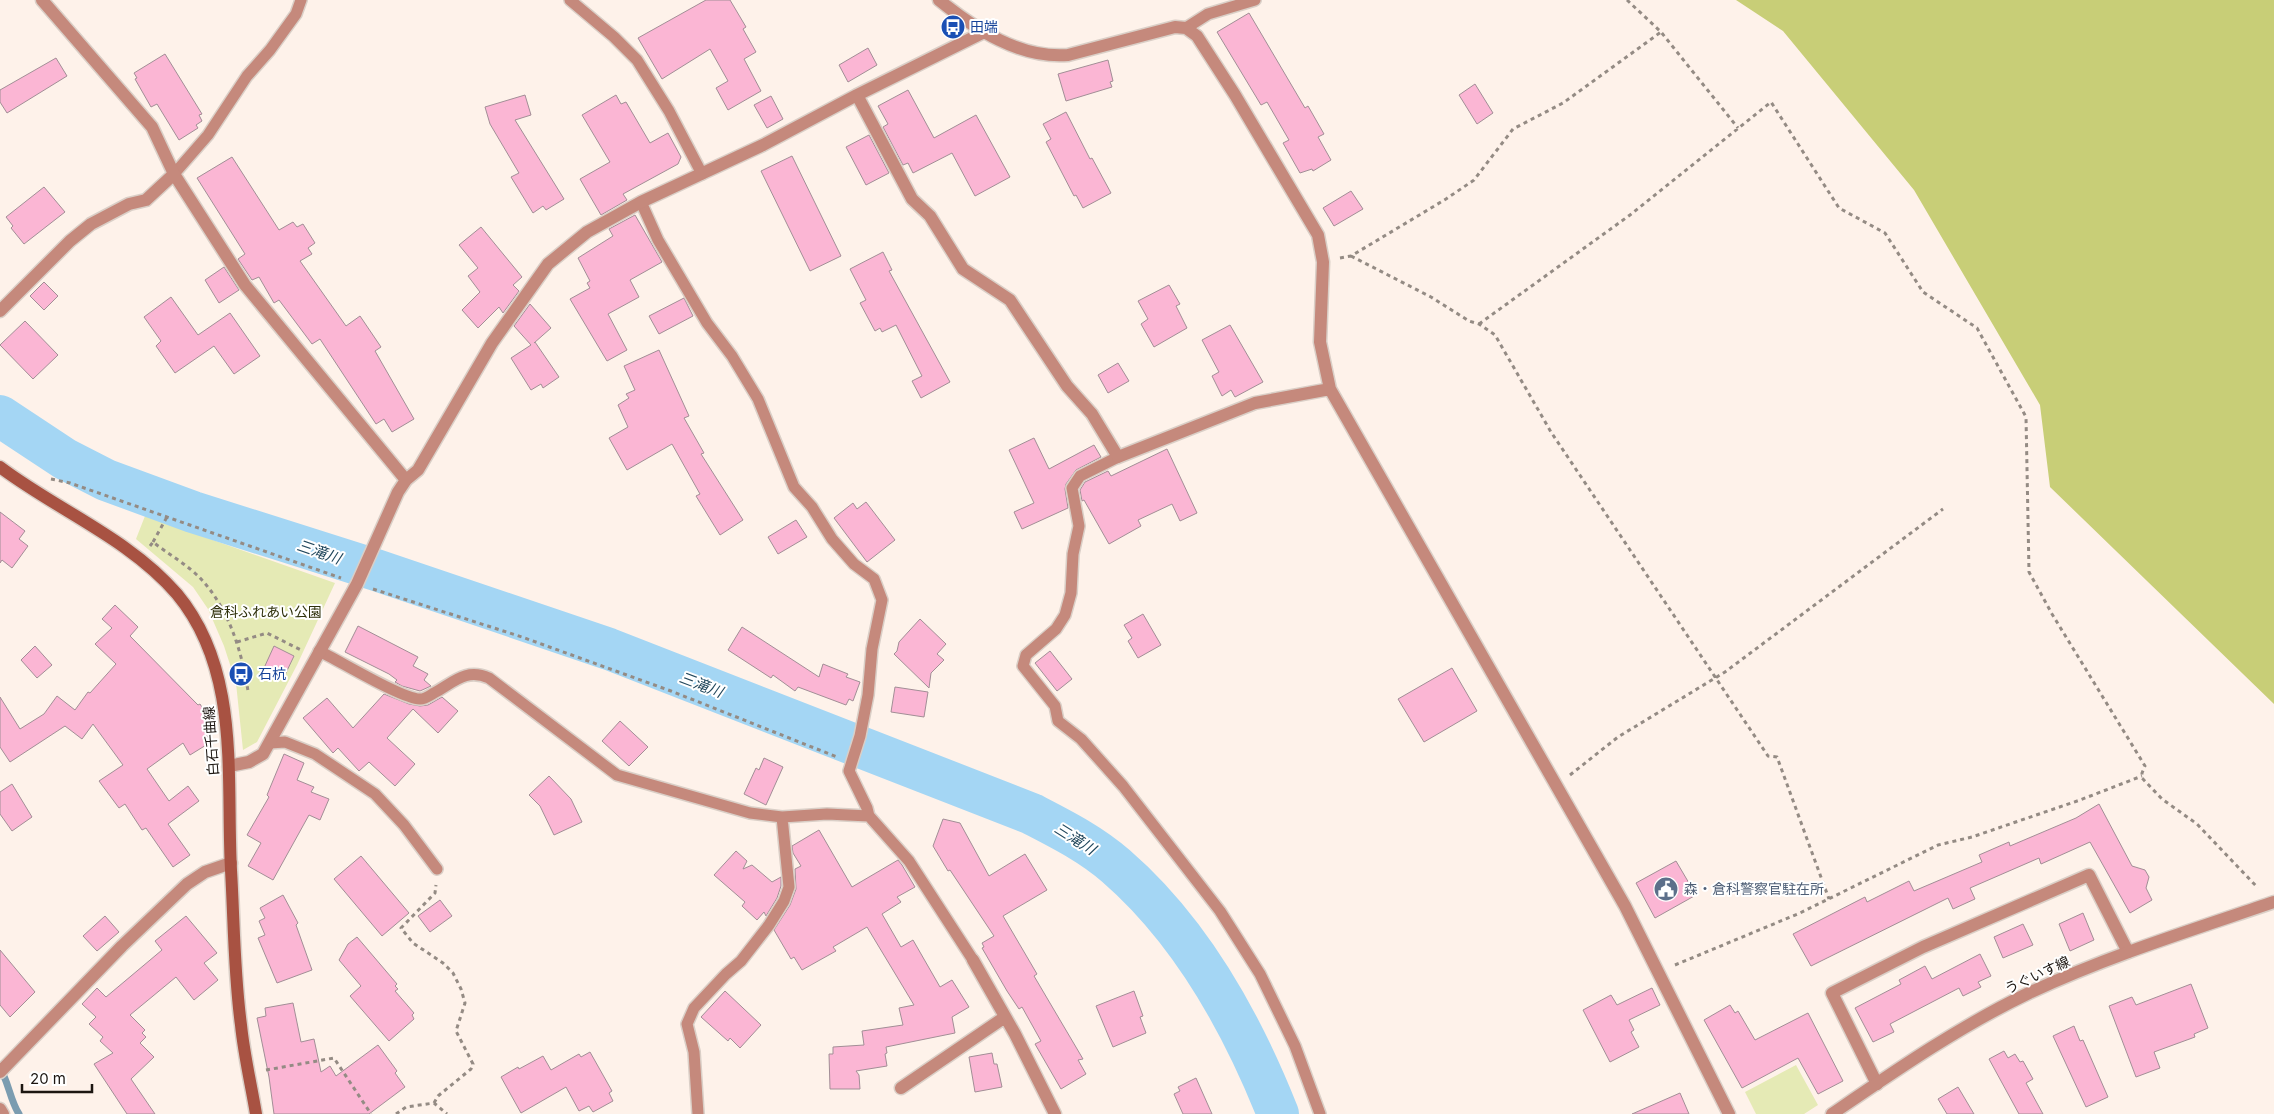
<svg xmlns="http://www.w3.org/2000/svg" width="2274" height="1114" font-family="Inter,'Noto Sans JP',sans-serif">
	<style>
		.green { fill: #e5eab5 }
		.forest { fill: #c8ce77 }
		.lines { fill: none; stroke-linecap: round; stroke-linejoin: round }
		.stream { stroke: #7b9cb0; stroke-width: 7 }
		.river { stroke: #a4d6f4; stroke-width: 42 }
		.building { fill: #fbb6d4; stroke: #a28e96 }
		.service-casing { stroke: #dacfc7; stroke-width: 14 }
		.minor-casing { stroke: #dacfc7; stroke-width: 15 }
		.tertiary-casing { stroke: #dacfc7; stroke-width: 15 }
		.secondary-casing { stroke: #dacfc7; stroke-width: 15 }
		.path { stroke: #948b84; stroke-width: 3; stroke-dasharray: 4 4; stroke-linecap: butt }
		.service { stroke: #c5897c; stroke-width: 11 }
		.minor { stroke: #c5897c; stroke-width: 12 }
		.tertiary { stroke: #c5897c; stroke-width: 12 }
		.secondary { stroke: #a85242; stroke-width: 12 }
		.labels { text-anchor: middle; stroke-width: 4; stroke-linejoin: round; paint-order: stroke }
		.transit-label { font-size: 14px; fill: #164399; stroke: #fff; text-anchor: start }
		.park-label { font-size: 14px; fill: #2f310b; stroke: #fff }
		.street-label { font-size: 14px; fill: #1c1611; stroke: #fff }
		.service-label { font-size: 14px; fill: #4e5e75; stroke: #fff; text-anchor: start }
		.water-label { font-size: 15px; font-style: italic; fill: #21475c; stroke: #fff }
	</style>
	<rect width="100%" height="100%" fill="#fef2ea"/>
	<path class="green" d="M145 516 335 583 297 665 257 742 243 750 236 683 224 646 208 609 193 587 136 539Z
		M1796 1065 1818 1105 1804 1114H1756L1745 1092Z"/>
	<path class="forest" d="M1736 0H2274V704L2050 487 2040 405 1914 190 1783 31Z"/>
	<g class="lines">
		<path class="stream" d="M0 1068C9 1083 10 1100 19 1114"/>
		<path class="river" d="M0 416 65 459 106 480 193 512 376 570 609 649 1032 814C1061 829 1091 844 1116 866 1191 931 1242 1023 1278 1114"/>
	</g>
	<path class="building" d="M706 0H730L746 27 743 29 756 52 744 59 761 91 728 110 716 88 728 81 710 49 662 79 638 38Z
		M1249 13 1305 108 1308 106 1324 134 1318 137 1331 160 1313 171 1312 169 1300 173 1283 143 1289 140 1267 102 1261 105 1217 32Z
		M868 48 877 65 848 82 839 65Z
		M165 54 202 114 199 115 202 121 196 125 198 128 179 140 157 104 151 107 135 79 137 78 134 73Z
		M56 58 67 76 7 113 0 102V90Z
		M1108 60 1113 81 1110 82 1112 87 1066 101 1058 74Z
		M1475 84 1493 113 1477 124 1459 95Z
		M908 90 934 138 976 115 1010 177 975 196 952 153 913 173 908 163 903 165 883 127 888 124 878 106Z
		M525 95 531 115 515 120 564 199 546 210 543 206 533 213 511 177 519 173 490 124 485 107Z
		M616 95 621 104 626 102 650 143 668 133 681 157 678 164 623 194 627 200 601 215 580 179 610 162 582 115Z
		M771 96 783 119 767 128 754 105Z
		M1066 112 1090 159 1092 158 1111 193 1083 208 1076 195 1074 196 1046 142 1051 139 1043 124Z
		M869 135 889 173 866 185 846 147Z
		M792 156 841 256 810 271 761 171Z
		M232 157 279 230 293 222 297 227 303 224 315 243 308 248 312 254 300 261 346 326 360 316 381 347 375 351 414 419 392 432 384 419 376 424 320 339 312 344 279 300 274 303 259 277 252 280 238 259 245 254 197 178Z
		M44 187 65 212 24 244 11 228 13 226 6 217Z
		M1351 191 1363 209 1334 226 1323 208Z
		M635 215 662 262 630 280 639 297 608 314 627 350 607 361 570 299 590 288 587 283 590 281 578 258 613 236 609 229Z
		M481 227 522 277 513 285 519 291 503 313 499 307 478 328 462 310 480 292 468 276 478 268 459 245Z
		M883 252 892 270 889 271 950 382 921 398 912 381 922 376 896 325 882 332 880 328 875 331 860 303 866 300 850 269Z
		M224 267 239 290 219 303 205 280Z
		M44 282 58 296 44 310 30 296Z
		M1169 285 1180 304 1176 306 1187 328 1154 347 1141 324 1148 319 1138 301Z
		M171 297 198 335 230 313 260 356 234 374 214 346 175 373 156 346 161 341 144 317Z
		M684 298 693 316 659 334 649 316Z
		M530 304 551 328 534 343 535 342 559 377 543 388 541 384 531 390 511 358 531 345 514 326Z
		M25 321 58 355 33 379 0 345Z
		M1230 325 1263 382 1235 397 1231 390 1222 396 1212 376 1219 372 1202 340Z
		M659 350 689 416 684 418 704 453 701 454 743 520 720 535 696 496 700 494 672 444 627 470 609 438 628 427 618 405 629 398 626 394 635 390 624 366Z
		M1118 363 1129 381 1108 393 1098 375Z
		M1034 438 1049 469 1094 445 1101 457 1076 470 1066 484 1065 489 1068 508 1022 529 1014 512 1034 503 1009 450Z
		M1167 449 1197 513 1180 521 1172 504 1138 520 1141 526 1109 544 1084 500 1082 501 1080 490 1085 482 1108 471 1111 476Z
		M866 502 895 540 867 562 834 518 853 503 857 509Z
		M0 512 25 531 19 539 28 546 12 568 2 560 0 563Z
		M796 520 807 537 778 554 768 537Z
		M115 605 138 627 130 636 198 705 200 704 211 722 202 728 211 742 190 755 183 743 147 769 169 801 188 786 199 801 168 824 190 855 173 867 146 828 142 830 125 804 119 808 99 781 123 765 93 724 82 739 65 726 10 762 0 747V697L20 729 44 714 57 696 75 710 88 692 90 693 116 664 95 644 112 628 102 619Z
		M1143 614 1161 645 1138 658 1128 641 1132 638 1124 625Z
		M920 619 946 644 937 654 944 660 931 673 929 688 894 654 897 651 899 642Z
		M358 626 418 657 413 666 428 674 424 680 431 686 420 691 402 686 395 682 397 680 389 674 345 652Z
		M742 627 819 677 823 664 848 674 846 677 860 682 853 701 849 699 846 705 798 687 795 691 773 675 771 678 728 650Z
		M35 646 52 665 37 678 21 660Z
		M274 646 294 656 284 677 264 668Z
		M1050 651 1072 679 1057 691 1035 663Z
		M1452 668 1477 711 1424 742 1398 699Z
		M895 687 928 692 924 717 891 712Z
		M384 694 409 704 420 706 428 705 442 697 458 711 438 733 413 709 387 738 415 764 395 786 369 762 359 771 338 748 333 753 303 718 327 698 353 728Z
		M620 721 648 747 629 766 602 741Z
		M284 754 304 763 297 780 314 787 311 792 329 799 320 820 309 815 273 880 248 866 261 843 247 835 269 797 267 795Z
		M764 758 783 767 766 805 744 794 756 768 759 770Z
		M549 776 571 799 582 822 554 835 540 806 529 795Z
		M12 784 32 817 12 831 0 814V792Z
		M2099 804 2132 866 2145 870 2149 877 2146 888 2152 900 2130 913 2090 842 2041 864 2039 858 1970 888 1975 899 1953 909 1948 898 1811 966 1793 934 1865 897 1867 902 1909 881 1914 891 1982 862 1979 855 2009 842 2010 846 2076 818Z
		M943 819 960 823 989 876 1025 854 1047 890 1003 916 1037 974 1034 976 1083 1059 1078 1060 1086 1074 1061 1089 1035 1044 1041 1041 1022 1007 1019 1009 1007 991 982 948 984 947 982 943 994 936 950 870 948 871 933 846Z
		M819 830 852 887 898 860 902 865 915 887 897 897 901 902 882 914 901 947 913 940 940 987 952 980 969 1007 952 1017 955 1033 886 1047 887 1053 885 1054 887 1066 856 1071 859 1075 860 1089H830L829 1054H833V1047L864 1045 862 1031 903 1025 899 1008 914 1005 867 927 833 947 836 951 802 970 794 957 791 959 774 930 790 905 796 889 795 869 801 866 793 853 792 846Z
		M736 851 747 861 743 869 752 865 772 882 781 877V886L777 898 766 916 764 912 757 920 742 906 745 902 714 875Z
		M361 856 409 913 382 936 334 879Z
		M1676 861 1696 895 1655 918 1636 883Z
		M283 895 298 923 296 925 312 970 277 983 258 938 265 935 259 921 265 918 260 908Z
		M440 900 452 916 430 932 418 916Z
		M2083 913 2094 940 2070 951 2059 924Z
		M105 916 119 932 97 951 83 936Z
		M186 916 217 953 204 963 218 980 194 1000 176 977 130 1015 145 1030 142 1033 146 1037 140 1043 154 1057 131 1079 155 1114H127L94 1064 113 1053 100 1041 103 1037 89 1024 96 1017 82 1004 97 988 106 997 162 950 155 941Z
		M2023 924 2033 945 2003 958 1994 937Z
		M357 937 397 984 395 986 398 989 395 991 414 1013 412 1015 414 1019 389 1041 350 996 361 986 339 960 348 944Z
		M0 950 35 992 10 1017 0 1005Z
		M1980 954 1991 976 1978 982 1981 987 1963 996 1959 988 1890 1024 1894 1032 1873 1042 1855 1008 1901 984 1899 980 1925 966 1932 979Z
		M2191 984 2208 1028 2194 1034 2195 1037 2154 1052 2160 1068 2136 1077 2109 1006 2132 997 2136 1005Z
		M1652 988 1660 1005 1629 1020 1634 1030 1631 1032 1639 1047 1610 1062 1583 1010 1611 995 1617 1005Z
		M725 991 761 1025 740 1048 730 1038 728 1041 701 1017Z
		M1134 991 1143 1016 1140 1017 1146 1033 1113 1047 1096 1006Z
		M293 1003 301 1042 314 1039 321 1072 330 1066 336 1076 378 1045 397 1071 395 1073 405 1087 369 1114H274L269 1077 257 1018 266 1016 265 1008Z
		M1730 1005 1735 1013 1738 1011 1755 1040 1808 1013 1843 1081 1818 1094 1798 1058 1742 1088 1704 1020Z
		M2074 1026 2080 1041 2083 1040 2108 1097 2086 1107 2053 1036Z
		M2004 1051 2008 1058 2015 1054 2020 1062 2023 1061 2033 1079 2026 1083 2043 1114H2019L1989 1059Z
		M590 1052 612 1091 609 1093 613 1101 593 1112 589 1106 579 1111 566 1087 521 1113 501 1077 518 1067 519 1069 543 1056 551 1070 579 1054 581 1057Z
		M992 1053 994 1064H997L1002 1087 975 1092 969 1057Z
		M1196 1078 1212 1114H1183L1174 1094 1180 1091 1178 1087Z
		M1958 1087 1974 1114H1947L1938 1099Z
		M1680 1093 1689 1114H1632Z"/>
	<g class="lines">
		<defs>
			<path id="service" d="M570 0 614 37 637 60 669 111 702 174
				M1186 28 1208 14 1255 0
				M174 174 208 135 247 76 270 50 296 14 301 0
				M641 202 658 240 707 323 732 356 758 399 794 487 812 507 832 539 854 564 874 579 882 600 872 649 868 695 860 736 849 771 867 808 869 816
				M1118 457 1080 476 1072 488 1079 526 1073 554 1071 593 1065 615 1056 629 1026 655 1023 666 1055 706 1058 721 1081 739 1123 786 1220 911 1260 974 1295 1046 1320 1114
				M319 651C340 661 402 699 420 699 425 699 429 696 434 693 454 682 466 668 489 678L617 775 750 813 782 817 827 814 869 816 909 861 973 960
				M270 743 285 742 315 754 375 794 404 825 437 869
				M698 1114 694 1052 687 1024 694 1008 726 974 741 961 769 925 784 901 789 887 782 817"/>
			<path id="minor" d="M42 0 152 127 174 174 245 285 406 480
				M939 0C975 29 1020 59 1068 55L1175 27 1186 28 1197 36 1235 95 1318 235 1323 262 1320 342 1330 389 1625 906 1729 1114
				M857 95 912 199 930 216 963 269 1010 300 1067 386 1092 414 1118 457 1255 403 1330 389
				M0 311 70 241 91 224 129 204 146 200 174 174
				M229 766 249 762 263 754 357 584 398 492 406 480 418 470 492 343 548 264 587 232 641 202 763 145 857 95 984 32
				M973 960 1015 1034 1055 1114
				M0 1072 122 946 187 884 205 872 231 863
				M1877 1084 1832 993 1923 947 2089 875 2128 952
				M901 1088 1005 1017
				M0 1109 3 1114"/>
			<path id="tertiary" d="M1832 1114C1895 1071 1960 1026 2029 993 2108 956 2192 930 2274 902"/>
			<path id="secondary" d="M0 467C57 510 130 539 177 594 241 671 226 777 231 870 234 921 234 974 241 1025 244 1055 251 1084 256 1114"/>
		</defs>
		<use href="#service" class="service-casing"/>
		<use href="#minor" class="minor-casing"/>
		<use href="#tertiary" class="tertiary-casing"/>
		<use href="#secondary" class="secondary-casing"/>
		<path class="path" d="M1627 0 1661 32 1738 128
			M1351 256 1431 297 1469 321 1479 324 1495 335 1551 432 1768 756 1777 757 1829 899
			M1340 258 1351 256 1446 199 1474 180 1513 129 1563 103 1661 32
			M1479 324 1630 215 1771 102 1839 208 1885 233 1923 292 1977 328 2026 417 2029 572 2052 614 2145 766 2142 773V778L2162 799 2197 824 2258 888
			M51 479 70 483 341 578
			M153 542 167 517
			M150 546 153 542C168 554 188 565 201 579 229 609 242 652 248 691
			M373 589 522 637 671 691 837 757
			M237 642 267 633 301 650
			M1570 775 1618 737 1725 672 1943 509
			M1675 965 1800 913 1938 845 1972 837 2080 800 2142 776
			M266 1070 334 1058 371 1114
			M434 1103 438 1096 471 1069 473 1064 456 1031 465 1003 461 989 453 973 443 963 413 943 401 928 435 893 436 885
			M396 1114 406 1107 434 1103 447 1114"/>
		<use href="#service" class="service"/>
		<use href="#minor" class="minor"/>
		<use href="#tertiary" class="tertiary"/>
		<use href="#secondary" class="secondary"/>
	</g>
	<defs>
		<symbol id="bus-disc" viewBox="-11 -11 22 22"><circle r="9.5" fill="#1a4fb4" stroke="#fff"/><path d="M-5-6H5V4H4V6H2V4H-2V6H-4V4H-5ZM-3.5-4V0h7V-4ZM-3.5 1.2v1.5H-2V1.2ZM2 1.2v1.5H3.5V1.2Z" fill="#fff"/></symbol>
		<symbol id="civic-disc" viewBox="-11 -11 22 22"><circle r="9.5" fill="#5c6f8a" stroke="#fff"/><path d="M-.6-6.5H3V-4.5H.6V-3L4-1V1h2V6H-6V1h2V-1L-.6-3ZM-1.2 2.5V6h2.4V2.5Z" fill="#fff"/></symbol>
	</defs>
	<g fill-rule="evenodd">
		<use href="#bus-disc" x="939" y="13" width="28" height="28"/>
		<use href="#bus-disc" x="227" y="660" width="28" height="28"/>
		<use href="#civic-disc" x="1652" y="875" width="28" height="28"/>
	</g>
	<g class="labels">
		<g class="transit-label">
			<text x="970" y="32">田端</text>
			<text x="258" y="679">石杭</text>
		</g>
		<g class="park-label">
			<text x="266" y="617">倉科ふれあい公園</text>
		</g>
		<g class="street-label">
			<text transform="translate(211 741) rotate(-94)" y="5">白石千曲線</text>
			<text transform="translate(2037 975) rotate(-25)" y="5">うぐいす線</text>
		</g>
		<g class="service-label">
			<text x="1684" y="894">森・倉科警察官駐在所</text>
		</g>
		<g class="water-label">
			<text transform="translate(319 552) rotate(19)" y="5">三滝川</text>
			<text transform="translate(701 685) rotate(21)" y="5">三滝川</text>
			<text transform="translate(1075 839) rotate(32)" y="5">三滝川</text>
		</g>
	</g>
	<path d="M22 1084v8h70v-8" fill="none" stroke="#1c1611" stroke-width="2.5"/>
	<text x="30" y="1084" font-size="15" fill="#1c1611" stroke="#ffffff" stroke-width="4" paint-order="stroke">20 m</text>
</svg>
